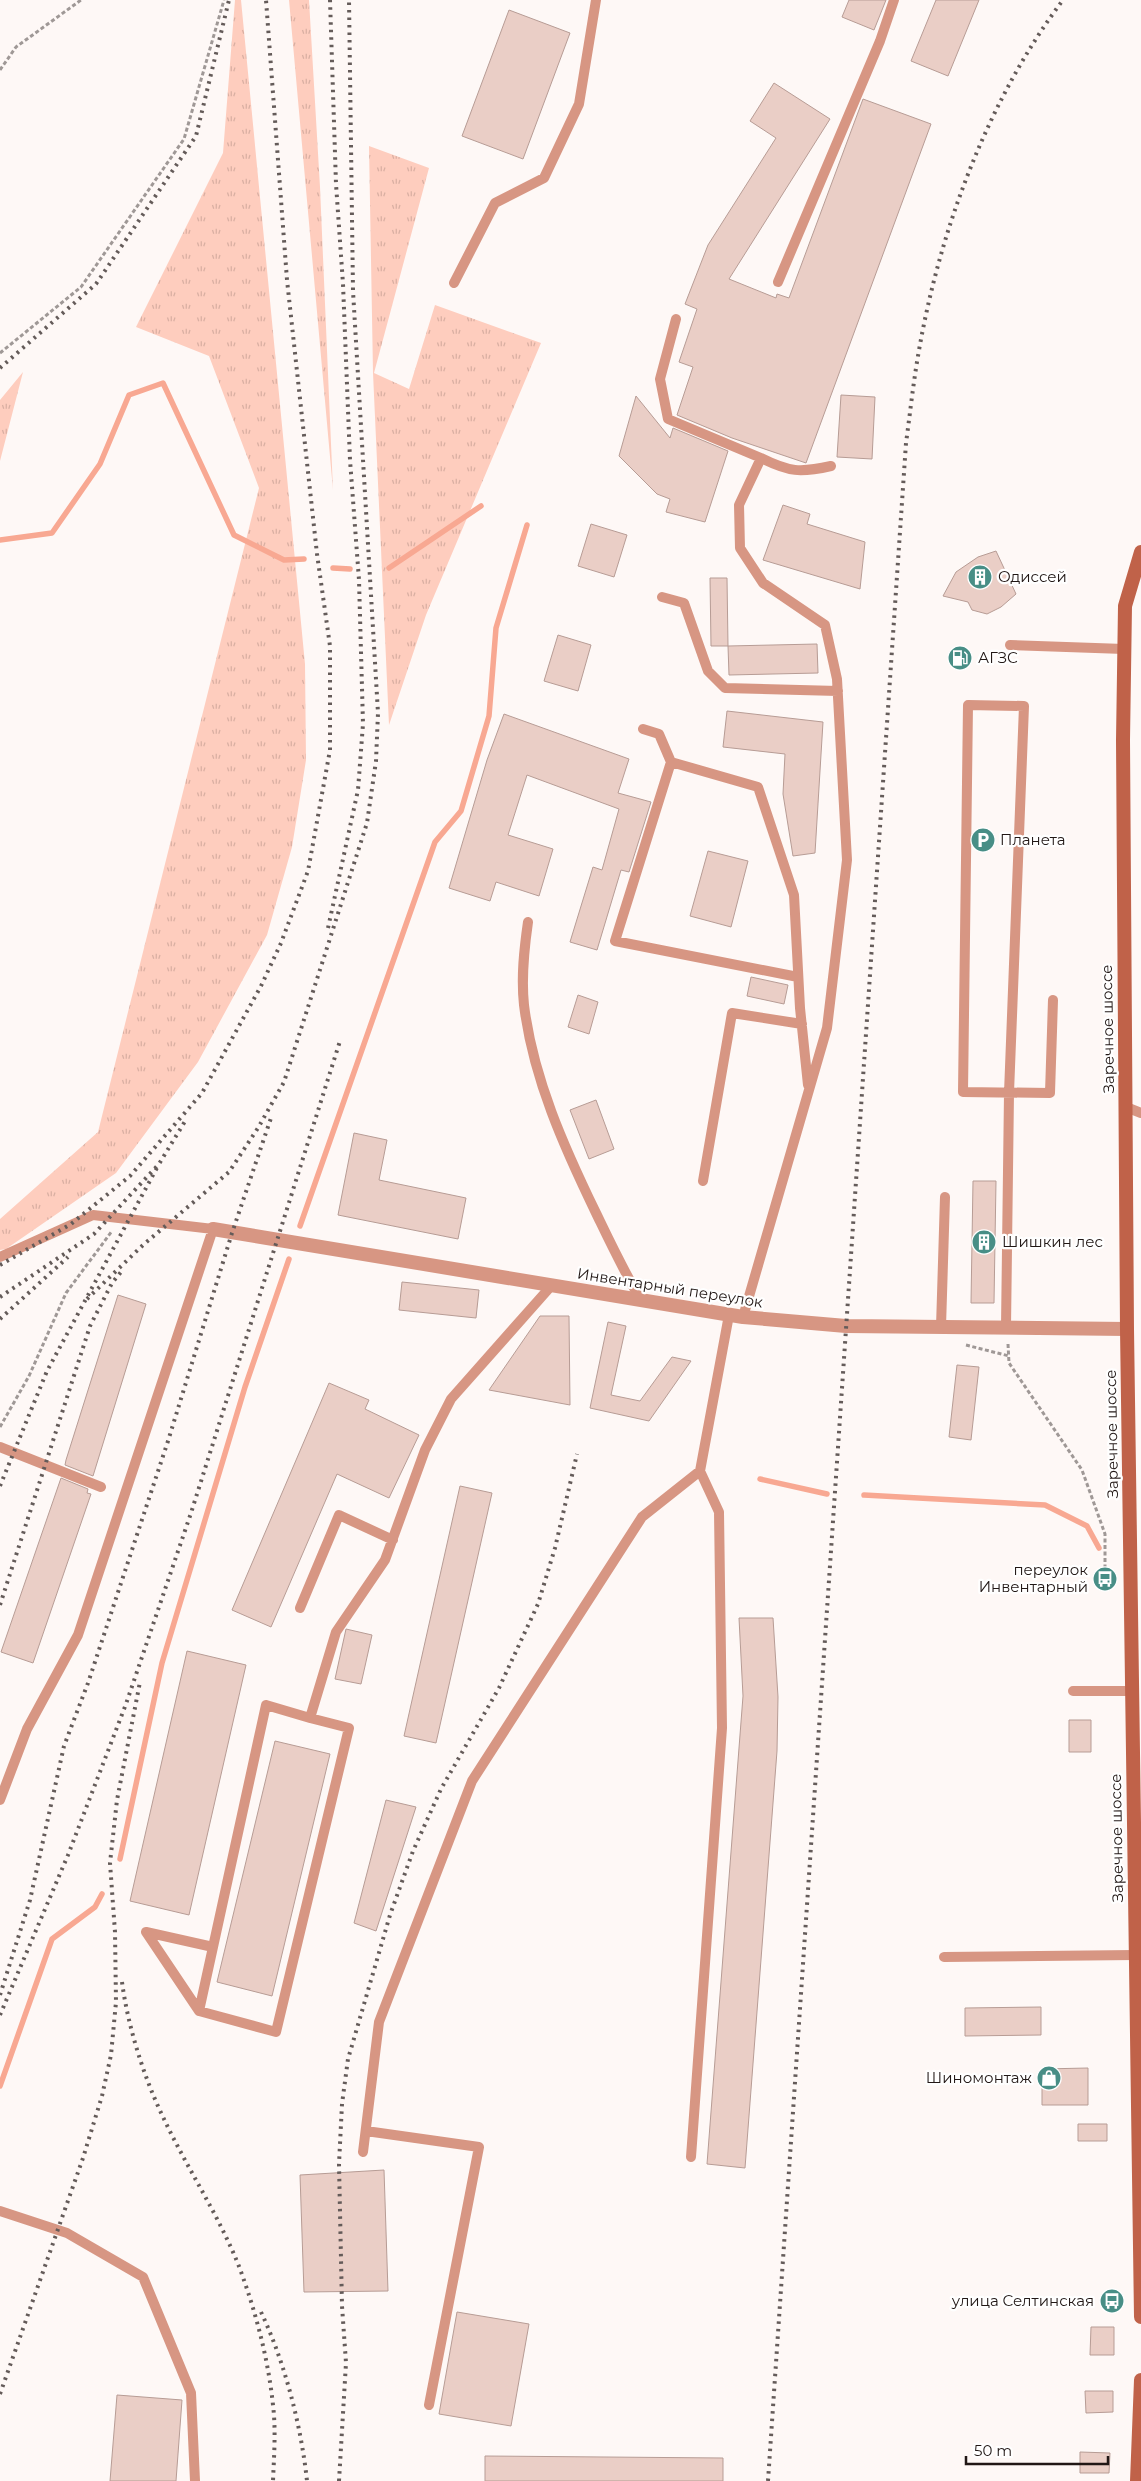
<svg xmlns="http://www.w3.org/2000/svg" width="1141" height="2481" font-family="Montserrat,sans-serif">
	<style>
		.grass { fill: url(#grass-tufts) }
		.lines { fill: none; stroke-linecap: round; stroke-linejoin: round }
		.stream { stroke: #f8a892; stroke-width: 5.5 }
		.building { fill: #eacec6; stroke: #b79c95 }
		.path { stroke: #9f9896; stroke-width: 3; stroke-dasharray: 4 2.5; stroke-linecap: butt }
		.service { stroke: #d79683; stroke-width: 10 }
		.minor { stroke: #d79683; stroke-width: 14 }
		.secondary { stroke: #c06249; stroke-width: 14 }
		.rail { stroke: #645b59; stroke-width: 4; stroke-dasharray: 2.5 5; stroke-linecap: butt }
		.labels { text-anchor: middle; stroke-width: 4.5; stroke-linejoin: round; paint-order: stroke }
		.poi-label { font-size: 15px; fill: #211715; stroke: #fff; text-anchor: start }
		.street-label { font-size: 15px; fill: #211715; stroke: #fff }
	</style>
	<defs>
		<pattern id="grass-tufts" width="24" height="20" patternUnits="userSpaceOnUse" patternTransform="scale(1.25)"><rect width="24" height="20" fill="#fecdbe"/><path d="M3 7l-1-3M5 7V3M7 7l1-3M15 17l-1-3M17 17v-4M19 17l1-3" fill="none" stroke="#d9afa2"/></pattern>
	</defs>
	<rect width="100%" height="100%" fill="#fef8f6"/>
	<path class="grass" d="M235 0H241L305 664 306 760 292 847 267 935 198 1062 116 1173 6 1249 0 1250V1219L98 1132 259 488 209 356 136 327 223 153Z
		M289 0H309L320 187 333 490Z
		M369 146 429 168 374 373 409 389 435 305 541 343 426 615 389 725 373 373Z
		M23 372 0 461V400Z"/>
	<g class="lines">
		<path class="stream" d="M0 540 52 533 100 464 129 395 163 383 234 535 284 560 304 559
			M333 568 350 569
			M389 568 481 506
			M300 1226 435 842 461 811 489 716 496 628 527 525
			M760 1479 827 1494
			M864 1495 1045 1505 1087 1526 1099 1548
			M120 1859 162 1663 245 1387 289 1259
			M0 2086 52 1939 95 1907 102 1894"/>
	</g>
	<path class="building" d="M849 0H886L874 30 842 17Z
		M936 0H979L948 76 911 61Z
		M509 10 570 33 523 159 462 136Z
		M774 83 830 119 729 279 776 298 777 294 789 298 863 99 931 124 806 463 732 438 677 415 693 367 679 362 697 309 685 304 708 245 776 138 750 121Z
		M841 395 875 397 872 459 837 457Z
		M636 396 670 438 673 428 728 451 705 522 666 512 670 499 657 494 619 456Z
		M783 505 810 514 807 524 865 542 860 589 763 560Z
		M591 524 627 535 614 577 578 566Z
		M996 551 1016 594 1001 607 987 614 972 610 968 602 943 596 956 572 978 557Z
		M710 578H727L728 646H711Z
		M558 635 591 645 578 691 544 681Z
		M817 644 818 673 729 675 728 646Z
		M727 711 823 722 815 853 793 856 783 794 785 754 723 747Z
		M504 714 629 759 618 793 651 802 629 872 621 870 597 950 570 942 593 867 602 870 619 809 527 775 508 835 553 849 539 896 496 882 490 901 449 888 487 760Z
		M708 851 748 861 731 927 690 916Z
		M751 977 788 985 784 1004 747 996Z
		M578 995 598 1002 589 1034 568 1027Z
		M596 1100 614 1149 589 1159 570 1110Z
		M354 1133 387 1140 379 1180 466 1198 458 1239 338 1215Z
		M973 1181H996L994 1303H971Z
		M402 1282 479 1290 476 1318 399 1310Z
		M118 1295 146 1304 93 1476 65 1465 66 1460Z
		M540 1316H569L570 1405 489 1390Z
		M608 1322 626 1326 611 1395 640 1401 672 1357 691 1361 649 1421 590 1408Z
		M957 1365 979 1367 971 1440 949 1437Z
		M329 1383 369 1400 365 1409 419 1435 389 1498 337 1474 271 1627 232 1610Z
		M61 1478 88 1489 87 1493 91 1494 33 1663 1 1652Z
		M460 1486 492 1493 436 1743 404 1736Z
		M739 1618H773L778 1697 777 1751 745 2168 707 2164 743 1696Z
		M346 1629 372 1635 361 1684 335 1679Z
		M187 1651 246 1665 189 1915 130 1901Z
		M1069 1720H1091V1752H1069Z
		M275 1741 330 1754 272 1996 217 1982Z
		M386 1800 416 1807 376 1931 354 1923Z
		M1041 2007V2035L965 2036V2008Z
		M1088 2068V2105H1042V2069Z
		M1078 2124H1107V2141H1078Z
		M384 2170 388 2291 304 2292 300 2175Z
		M457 2312 529 2324 511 2426 439 2414Z
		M1091 2327H1114V2355H1090Z
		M1085 2391H1113V2412L1086 2413Z
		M117 2395 182 2400 176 2481H110Z
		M1080 2452 1110 2453 1109 2473H1080Z
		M485 2456 723 2458V2481H485Z"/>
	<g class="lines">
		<path class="path" d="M0 70 16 47 81 0
			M0 353 81 287 184 139 224 0
			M1008 1344 1009 1363 1082 1470 1105 1534V1581H1115
			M966 1345 1009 1356
			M0 1427 29 1376 66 1293 112 1231"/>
		<path class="service" d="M778 282 880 41 894 0
			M454 283 495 203 544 178 579 104 596 0
			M676 319 660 379 668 419 761 458 739 505 740 548 763 583 825 625 837 679 847 860 827 1028 743 1317
			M761 458C789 472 800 473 831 466
			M662 597 684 603 708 671 725 688 838 691
			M1010 645 1124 649
			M643 729 659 734 671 762 758 787 794 895 800 1008 808 1085
			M671 762 615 941 798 977
			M528 922C524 950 521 977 524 1005 533 1078 564 1147 596 1213 610 1242 624 1272 641 1300
			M1126 1107 1141 1113
			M703 1181 732 1013 802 1024
			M0 1257 93 1215 213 1229 78 1635 27 1729 0 1800
			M941 1327 945 1197
			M1006 1327 1009 1093 1024 706 968 705 963 1092 1050 1093 1053 1000
			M0 1447 101 1487
			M300 1608 339 1515 393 1540
			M1073 1691H1132
			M310 1718 349 1728 276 2032 199 2011 266 1705 310 1718 336 1632 385 1560 425 1450 451 1399 552 1285
			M944 1957 1135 1955
			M199 2011 146 1932 213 1947
			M366 2131 479 2147 429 2405
			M363 2152 379 2022 472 1781 642 1517 700 1471 729 1315
			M691 2157 722 1728 719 1512 700 1471
			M0 2211 67 2233 143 2277 191 2393 195 2481"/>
		<path class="minor" d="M213 1229 743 1317 846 1326 1127 1329"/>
		<path class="secondary" d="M1141 552 1125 606 1123 740 1127 1329 1141 2317
			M1137 2481 1141 2380"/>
		<path class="rail" d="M0 368 96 284 196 136 229 0
			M328 928 358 790 363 724 359 580 350 460 343 284 336 184 330 0
			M0 1265 71 1224 130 1176 202 1093 261 986 281 943 308 871 330 750V646L317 554 287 280 266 0
			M0 1297 94 1234 159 1164 187 1118
			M87 1299 143 1245 229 1172 258 1128 284 1082 367 823 376 761 378 713 353 291 349 0
			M0 1319 68 1257
			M0 1486 47 1371 159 1164
			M0 1605 90 1326 112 1283 121 1272
			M122 1982C128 2027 144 2078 164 2119 188 2170 220 2217 240 2269 256 2313 268 2358 273 2405 276 2430 274 2456 273 2481
			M0 1995 30 1900 64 1746 88 1683 168 1441 232 1233 272 1115
			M0 2015 68 1855 126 1704 191 1513 340 1041
			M261 2312C285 2363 301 2425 307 2481
			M0 2394 83 2158 102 2096 111 2055 116 2002 115 1932 110 1863 117 1800 140 1682
			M339 2481 346 2363 342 2306 339 2164 342 2104 348 2059 390 1915 413 1851 441 1789 499 1688 538 1604 555 1548 577 1454
			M768 2481 906 443C910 414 913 385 918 356 939 232 987 101 1063 0"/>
	</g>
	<defs>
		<symbol id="building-disc" viewBox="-11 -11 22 22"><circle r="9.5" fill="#488e86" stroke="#fff"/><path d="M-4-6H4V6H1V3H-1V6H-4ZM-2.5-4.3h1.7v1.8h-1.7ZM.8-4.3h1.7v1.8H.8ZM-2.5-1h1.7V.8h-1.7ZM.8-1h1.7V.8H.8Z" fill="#fff"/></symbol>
		<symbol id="fuel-disc" viewBox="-11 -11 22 22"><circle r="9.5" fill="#488e86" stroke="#fff"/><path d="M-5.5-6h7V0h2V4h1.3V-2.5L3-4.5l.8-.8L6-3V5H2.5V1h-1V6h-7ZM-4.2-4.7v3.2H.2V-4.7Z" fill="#fff"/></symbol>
		<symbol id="parking-disc" viewBox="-11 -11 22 22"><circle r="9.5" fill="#488e86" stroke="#fff"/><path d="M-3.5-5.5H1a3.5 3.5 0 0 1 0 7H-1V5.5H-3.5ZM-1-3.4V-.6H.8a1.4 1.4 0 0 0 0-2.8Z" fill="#fff"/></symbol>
		<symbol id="bus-disc" viewBox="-11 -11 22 22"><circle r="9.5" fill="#488e86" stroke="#fff"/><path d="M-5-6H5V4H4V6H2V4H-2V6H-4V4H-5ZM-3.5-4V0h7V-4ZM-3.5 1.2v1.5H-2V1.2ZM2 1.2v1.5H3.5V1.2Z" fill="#fff"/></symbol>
		<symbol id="shop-disc" viewBox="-11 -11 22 22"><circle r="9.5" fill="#488e86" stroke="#fff"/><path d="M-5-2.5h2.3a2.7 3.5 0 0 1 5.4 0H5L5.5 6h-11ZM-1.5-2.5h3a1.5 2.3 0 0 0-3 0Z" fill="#fff"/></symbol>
	</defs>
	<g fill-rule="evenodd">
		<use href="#building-disc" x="966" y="563" width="28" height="28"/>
		<use href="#fuel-disc" x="946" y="644" width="28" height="28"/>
		<use href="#parking-disc" x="969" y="826" width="28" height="28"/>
		<use href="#building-disc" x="970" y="1228" width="28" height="28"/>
		<use href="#bus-disc" x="1091" y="1565" width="28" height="28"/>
		<use href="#shop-disc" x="1035" y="2064" width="28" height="28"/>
		<use href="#bus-disc" x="1098" y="2287" width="28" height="28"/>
	</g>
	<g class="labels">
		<g class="poi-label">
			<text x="998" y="582">Одиссей</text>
			<text x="978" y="663">АГЗС</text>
			<text x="1000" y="845">Планета</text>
			<text x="1002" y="1247">Шишкин лес</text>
			<text x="1088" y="1575" text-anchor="end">переулок<tspan x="1088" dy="17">Инвентарный</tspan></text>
			<text x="1032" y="2083" text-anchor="end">Шиномонтаж</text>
			<text x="1094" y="2306" text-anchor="end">улица Селтинская</text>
		</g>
		<g class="street-label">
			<text transform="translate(1108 1029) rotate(-91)" y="5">Заречное шоссе</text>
			<text transform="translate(670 1288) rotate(9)" y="5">Инвентарный переулок</text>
			<text transform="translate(1112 1434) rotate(-91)" y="5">Заречное шоссе</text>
			<text transform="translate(1117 1838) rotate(-91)" y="5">Заречное шоссе</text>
		</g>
	</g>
	<path d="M966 2456v8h142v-8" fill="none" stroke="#211715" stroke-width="2.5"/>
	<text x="974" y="2456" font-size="15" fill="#211715" stroke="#ffffff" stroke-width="4" paint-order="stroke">50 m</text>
</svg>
